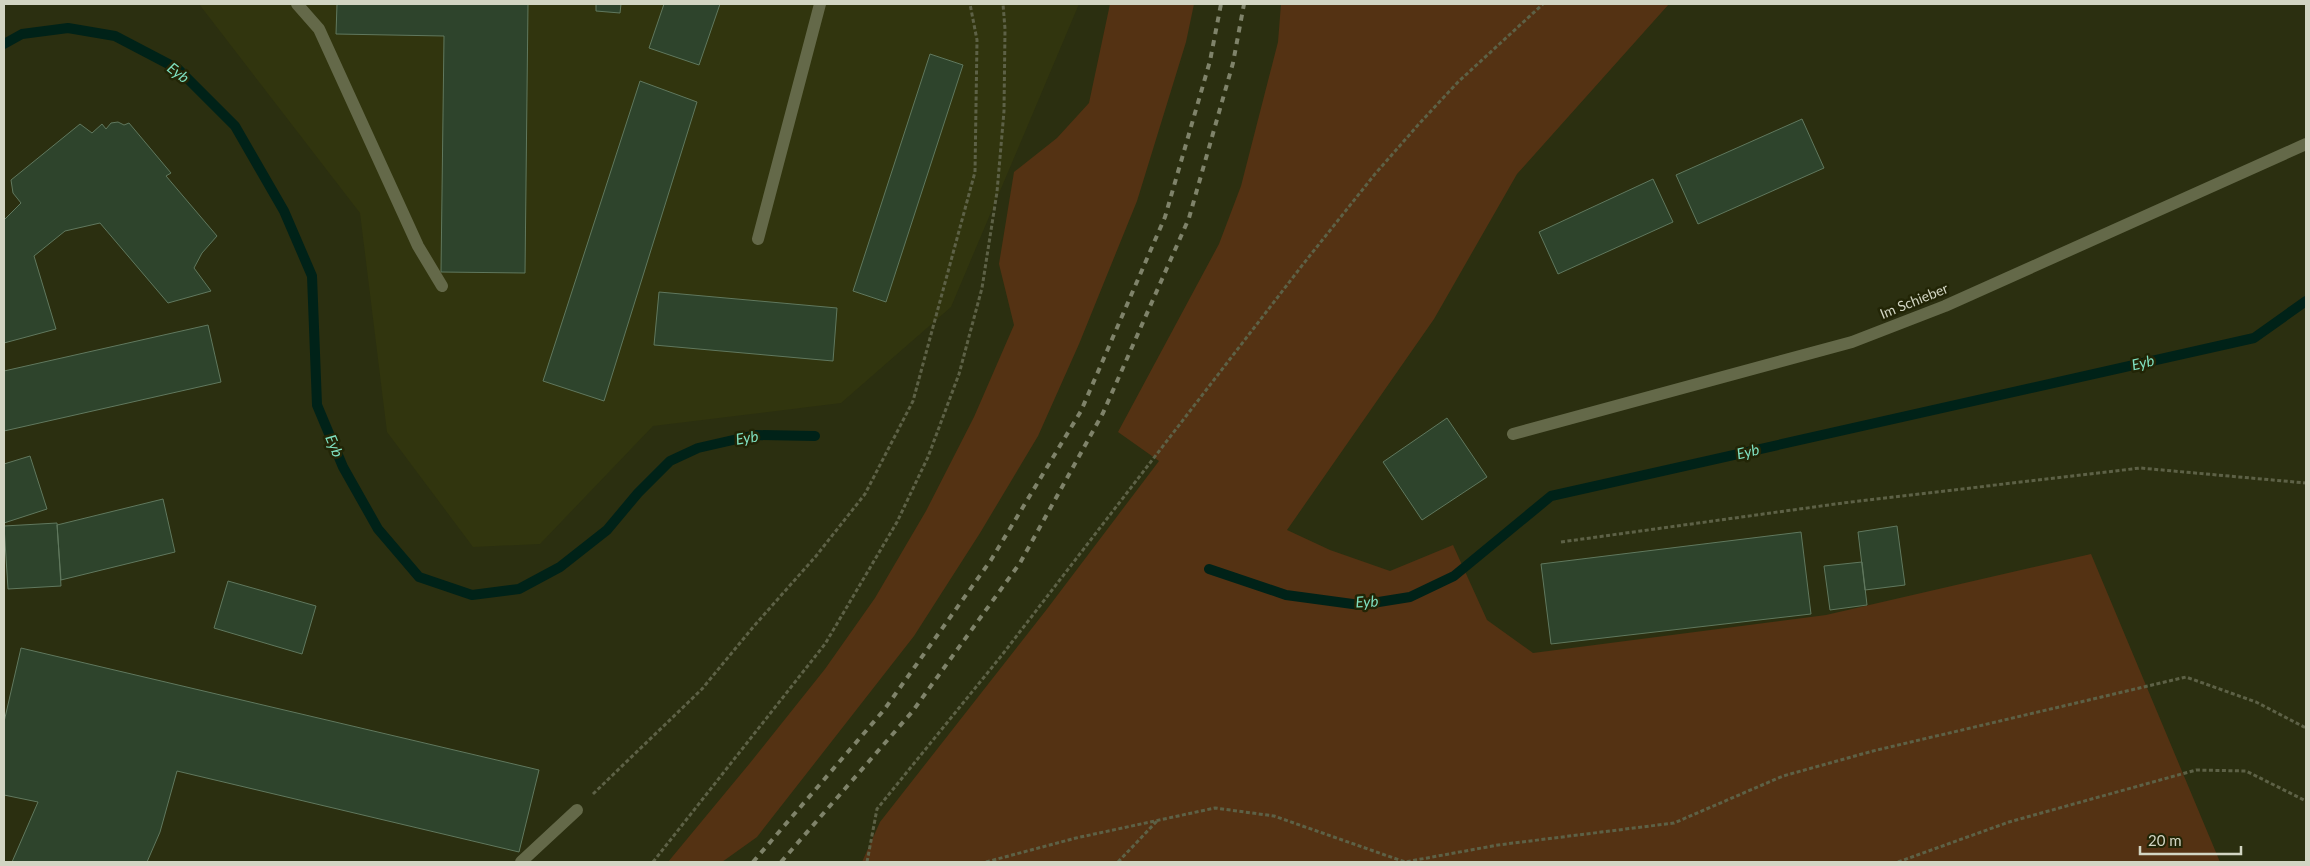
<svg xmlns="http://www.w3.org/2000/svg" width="2310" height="866" font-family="Lato,sans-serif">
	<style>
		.built { fill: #31350e }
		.green { fill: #543213 }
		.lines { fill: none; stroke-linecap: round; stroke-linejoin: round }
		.stream { stroke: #002218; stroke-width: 10 }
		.building { fill: #2e442c; stroke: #60785e }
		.path { stroke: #5d6146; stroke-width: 3; stroke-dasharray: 4 2.5; stroke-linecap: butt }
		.service { stroke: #646949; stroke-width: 12 }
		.minor { stroke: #646949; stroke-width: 12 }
		.rail { stroke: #7f836a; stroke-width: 4; stroke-dasharray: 6 6; stroke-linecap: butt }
		.labels { text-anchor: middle; stroke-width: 5; stroke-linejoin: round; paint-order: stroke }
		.street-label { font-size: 14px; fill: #d2d5c3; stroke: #222506 }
		.water-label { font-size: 15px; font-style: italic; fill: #7fe1c1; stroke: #222506 }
	</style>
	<rect width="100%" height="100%" fill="#2b2f10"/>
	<path class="built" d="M199 4H1079L951 307 841 403 653 426 540 544 473 547 387 432 360 213Z"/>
	<path class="green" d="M1110 4H1194L1186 42 1137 201 1079 344 1038 436 980 533 914 636 757 837 722 862H668L750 763 825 669 875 598 926 511 974 417 1014 325 999 264 1014 172 1057 138 1089 103Z
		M1281 4H1669L1517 174 1434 319 1287 530 1330 550 1390 571 1453 545 1487 620 1533 653 1826 615 2091 554 2220 862H862L880 822 1047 609 1159 461 1118 432 1219 244 1241 186 1278 42Z"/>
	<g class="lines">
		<path class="stream" d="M4 44 22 34 68 28 115 36 178 69 235 126 284 211 312 276 317 405 343 467 378 529 419 577 472 595 519 589 560 567 607 530 638 493 670 461 698 448 755 435 815 436
			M1209 569 1286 595 1360 605 1410 597 1454 576 1551 496 2254 338 2306 301"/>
	</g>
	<path class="building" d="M337 4H528L525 273 441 272 444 36 336 34Z
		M596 4H621L620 13 596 11Z
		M664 4H720L699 65 649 48Z
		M930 54 963 65 886 302 853 291Z
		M640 81 697 102 604 401 543 381Z
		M1802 119 1824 168 1698 224 1676 175Z
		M118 122 124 125 129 123 171 173 166 176 217 236 202 253 194 268 211 291 168 303 100 223 65 231 34 256 56 329 4 343V220L21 203 13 193 11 180 80 124 92 133 102 124 106 129 111 123Z
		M1653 179 1673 222 1558 274 1539 232Z
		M659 292 837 308 833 361 654 345Z
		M208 325 221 382 4 431V371Z
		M1447 418 1487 477 1422 520 1383 462Z
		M30 456 47 509 4 523V464Z
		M163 499 175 552 61 580 57 525Z
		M57 523 61 586 8 589 4 526Z
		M1897 526 1905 585 1865 590 1858 532Z
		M1801 532 1811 614 1551 644 1541 564Z
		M1862 562 1867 605 1830 610 1824 566Z
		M228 581 316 606 302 654 214 628Z
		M21 648 539 770 519 852 177 771 160 832 147 862H12L38 802 4 795V722Z"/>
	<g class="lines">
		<path class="path" d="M1561 542 1843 503 2140 468 2306 483
			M593 794 702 689 754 626 816 556 865 494 913 401 975 172 977 40 970 4
			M653 862 825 644 897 522 928 457 959 374 982 288 997 192 1004 111 1005 29 1003 4
			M867 862 877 809 1002 655 1304 263 1375 174 1418 125 1458 82 1543 4
			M986 862 1076 838 1215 808 1274 816 1405 862 1498 845 1674 823 1783 776 1873 751 2186 677 2256 702 2306 728
			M1118 862 1157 821
			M1898 862 2009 822 2196 770 2246 771 2306 801"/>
		<path class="service" d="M297 4 319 29 418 246 442 286
			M758 239 820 4
			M1513 434 1852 342 1945 306 2306 144"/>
		<path class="minor" d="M521 862 577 810"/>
		<path class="rail" d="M753 862 884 710 991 560 1081 411 1165 217 1210 61 1221 4
			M781 862 912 712 1020 563 1103 413 1189 218 1233 63 1244 4"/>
	</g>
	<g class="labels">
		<g class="street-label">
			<text transform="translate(1914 301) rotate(-22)" y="5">Im Schieber</text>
		</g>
		<g class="water-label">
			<text transform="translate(178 73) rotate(38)" y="5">Eyb</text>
			<text transform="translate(2143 363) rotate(-13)" y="5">Eyb</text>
			<text transform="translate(747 438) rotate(-9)" y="5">Eyb</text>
			<text transform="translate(334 446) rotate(68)" y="5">Eyb</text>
			<text transform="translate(1748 452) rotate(-13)" y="5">Eyb</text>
			<text transform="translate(1367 602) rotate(-3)" y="5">Eyb</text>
		</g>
	</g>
	<rect width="2310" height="866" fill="none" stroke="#d2d5c3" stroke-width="10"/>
	<path d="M2140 846v8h101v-8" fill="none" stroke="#d2d5c3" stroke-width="2.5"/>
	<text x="2148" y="846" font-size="15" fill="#d2d5c3" stroke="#222506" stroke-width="4" paint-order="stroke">20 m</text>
</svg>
